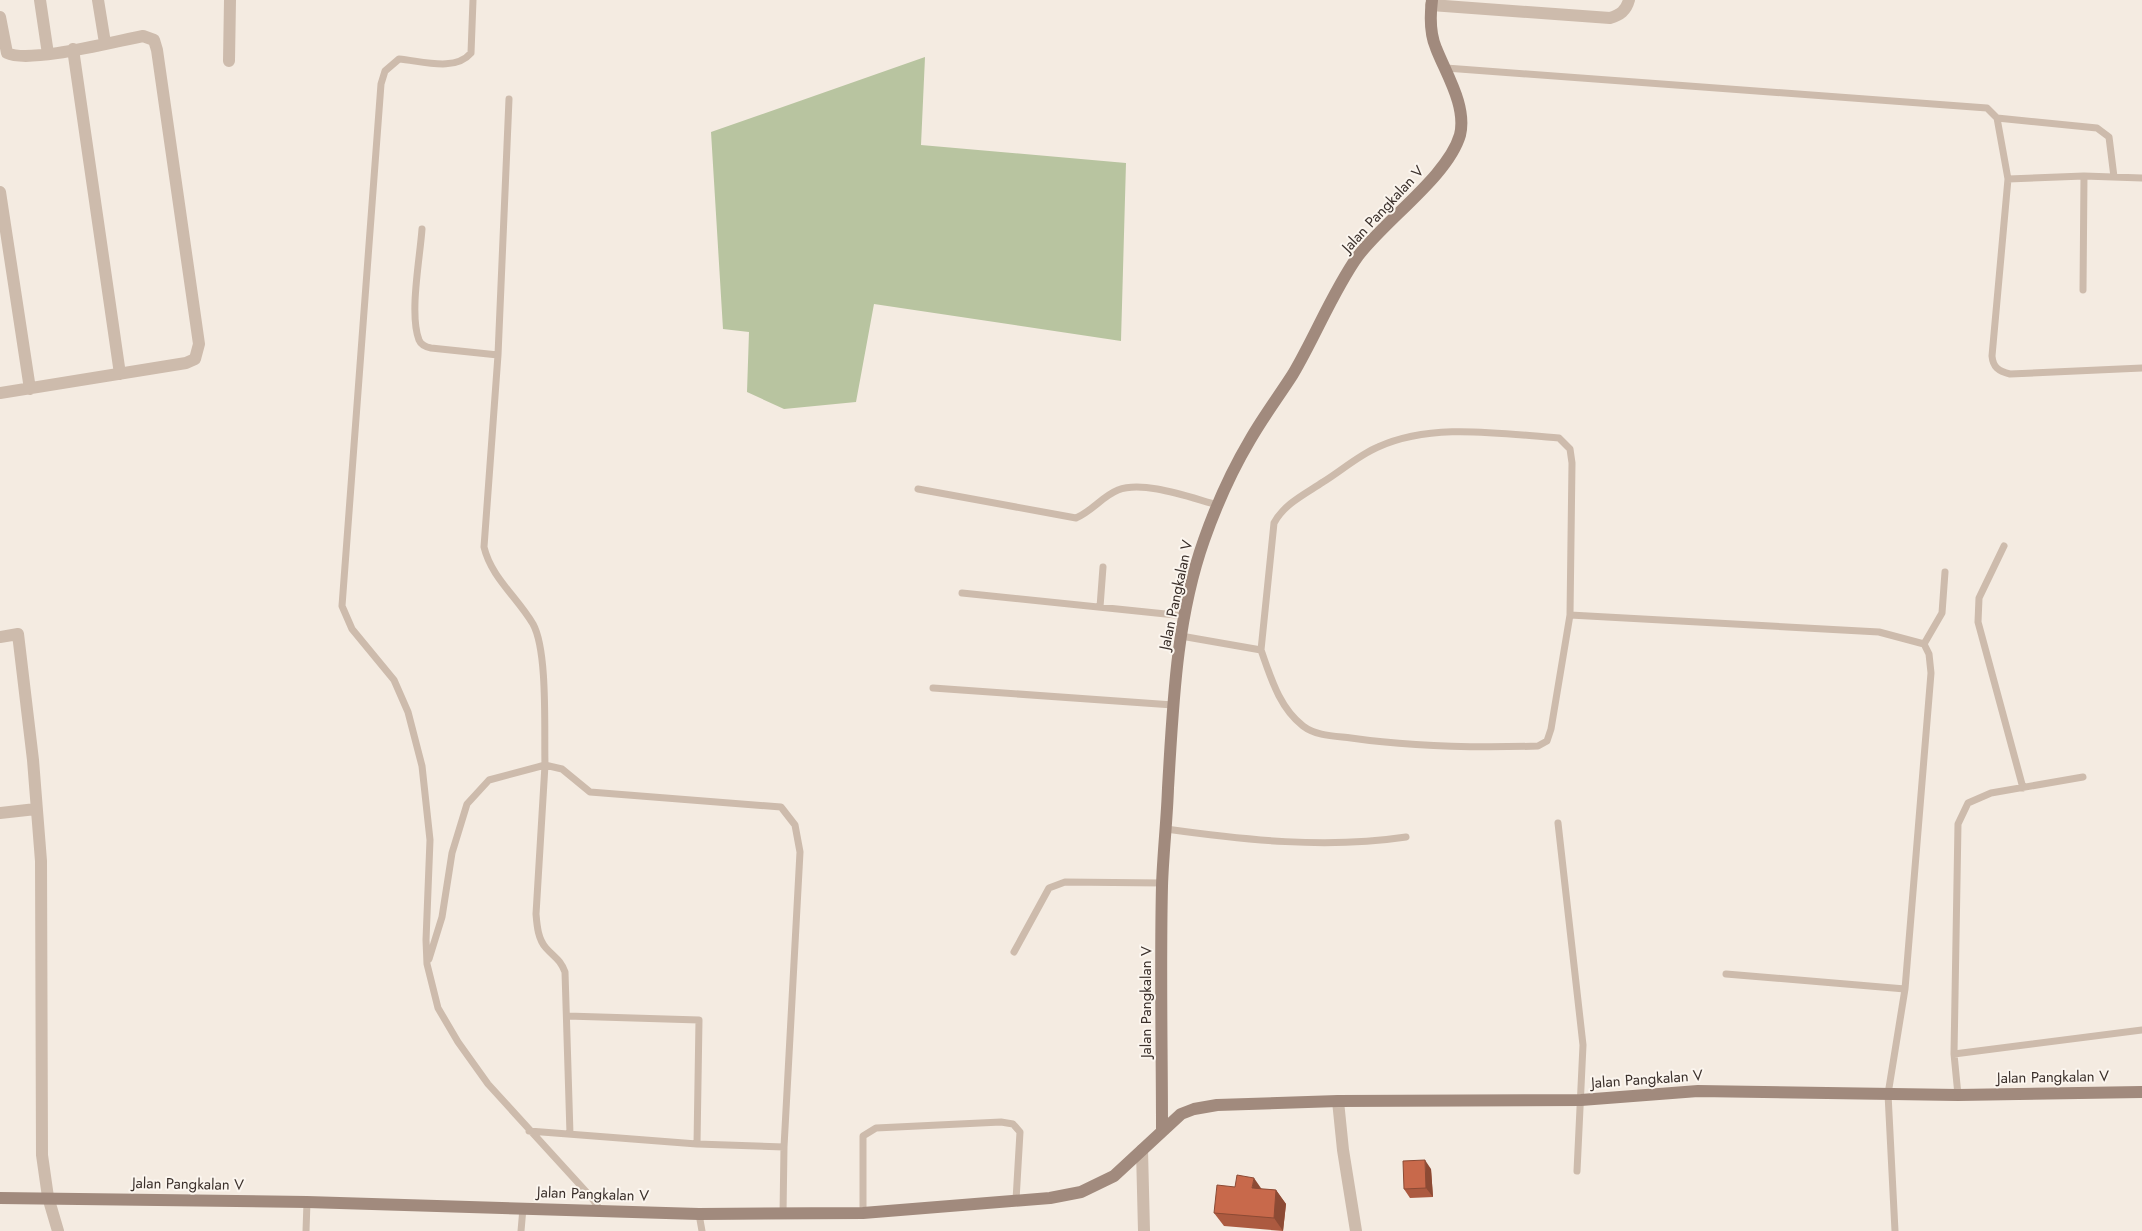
<svg xmlns="http://www.w3.org/2000/svg" width="2142" height="1231" font-family="Jost,sans-serif">
	<style>
		.green { fill: #b8c4a0 }
		.lines { fill: none; stroke-linecap: round; stroke-linejoin: round }
		.lane { stroke: #cdbbac; stroke-width: 7 }
		.street { stroke: #cdbbac; stroke-width: 12 }
		.secondary { stroke: #a18a7d; stroke-width: 12 }
		.wall { fill: #ac5a40 }
		.shaded-wall { fill: #8c4a34 }
		.building { fill: #c8694b; stroke: #8c4a34 }
		.labels { text-anchor: middle; stroke-width: 4; stroke-linejoin: round; paint-order: stroke }
		.street-label { font-size: 15px; fill: #3b302b; stroke: #fbf5ee }
	</style>
	<rect width="100%" height="100%" fill="#f4ebe1"/>
	<path class="green" d="M925 57 921 145 1126 163 1121 341 874 304 856 402 784 409 747 392 749 332 723 329 711 132Z"/>
	<g class="lines">
		<path class="lane" d="M473 0 471 53C455 72 422 61 399 59L385 71 381 84 342 606 352 629 394 680 408 712 422 766 430 840 426 940 427 964 438 1008 458 1042 488 1084 591 1197 601 1211
			M1446 68 1987 108 1997 118 2008 179 1992 356C1993 367 1998 371 2010 374L2142 368
			M1997 118 2097 128 2109 137 2114 177
			M2008 179 2084 176 2142 178
			M422 229C420 258 409 314 419 340 421 345 426 347 431 348L498 355
			M2083 290 2084 176
			M918 489 1076 518C1094 510 1101 497 1118 490 1144 480 1191 498 1218 505
			M2004 546 1979 598 1978 622 2023 788
			M962 593 1185 616
			M1100 607 1103 567
			M1570 615 1879 632 1924 644 1929 654 1931 673 1905 989 1888 1094 1895 1231
			M1181 636 1261 650C1271 678 1279 707 1303 726 1316 736 1335 736 1351 738 1413 747 1475 748 1538 746L1547 741 1551 729 1570 615 1572 463 1570 449 1559 438C1501 434 1433 422 1378 447 1359 455 1341 471 1323 482 1305 494 1284 504 1274 523L1261 650
			M1924 644 1942 613 1945 572
			M933 688 1173 705
			M1558 823 1583 1045 1577 1171
			M1166 829C1245 840 1326 849 1406 837
			M1014 952 1049 888 1065 882 1162 883
			M429 959 442 917 452 853 467 804 489 780 545 765C544 731 548 651 533 624 517 597 491 577 484 547L498 355 509 99
			M1726 974 1905 989
			M1954 1054 2142 1030
			M1958 1095 1954 1054 1958 824 1968 803 1991 793 2083 777
			M529 1131 697 1144 699 1020 567 1016
			M570 1134 565 972C560 959 555 958 546 948 538 939 537 926 536 914L545 765 562 769 590 792 781 807 795 825 800 852 784 1147 783 1214
			M697 1144 784 1147
			M863 1213V1136L876 1128 1001 1122 1013 1124 1020 1132 1016 1200
			M699 1214 702 1231
			M306 1231 307 1202
			M521 1231 523 1208"/>
		<path class="street" d="M40 0 48 54
			M98 0 105 43
			M1431 5 1610 18C1620 15 1626 11 1629 0
			M0 17 7 53C29 64 116 41 143 36L154 40 157 50 199 344 195 359 186 363 0 393
			M73 49 120 374
			M229 61 230 0
			M0 192 30 389
			M0 637 18 634 33 760 41 861 42 1155 48 1197 58 1231
			M0 813 36 809
			M1338 1101 1343 1150 1356 1231
			M1142 1150 1144 1231"/>
		<path class="secondary" d="M1162 1130C1162 1049 1160 967 1162 886 1163 853 1167 820 1168 788 1173 705 1176 619 1204 540 1216 506 1231 472 1250 440 1263 417 1279 396 1293 374 1315 337 1334 289 1358 256 1386 219 1448 176 1460 135 1467 106 1446 74 1436 48 1430 34 1430 16 1432 0
			M0 1198 307 1202 699 1214 863 1213 1050 1198 1081 1192 1114 1176 1181 1114 1194 1109 1217 1105 1338 1101 1581 1100 1698 1091 1958 1095 2142 1092"/>
	</g>
	<path class="wall" d="M1431 1169 1433 1197 1410 1198 1404 1189Z
		M1262 1189 1276 1190 1286 1204 1283 1231 1224 1226 1214 1213Z"/>
	<path class="shaded-wall" d="M1425 1160 1431 1169 1433 1197 1426 1188Z
		M1254 1178 1263 1191 1252 1188Z
		M1276 1190 1286 1204 1283 1231 1274 1218Z"/>
	<path class="building" d="M1425 1160 1426 1188 1404 1189 1403 1161Z
		M1237 1175 1254 1178 1252 1188 1276 1190 1274 1218 1214 1213 1217 1185 1235 1187Z"/>
	<g class="labels">
		<g class="street-label">
			<text transform="translate(1383 209) rotate(-47)" y="5">Jalan Pangkalan V</text>
			<text transform="translate(1176 595) rotate(-78)" y="5">Jalan Pangkalan V</text>
			<text transform="translate(1146 1002) rotate(-90)" y="5">Jalan Pangkalan V</text>
			<text transform="translate(2053 1077) rotate(-1)" y="5">Jalan Pangkalan V</text>
			<text transform="translate(1647 1079) rotate(-4)" y="5">Jalan Pangkalan V</text>
			<text transform="translate(188 1184) rotate(1)" y="5">Jalan Pangkalan V</text>
			<text transform="translate(593 1194) rotate(2)" y="5">Jalan Pangkalan V</text>
		</g>
	</g>
</svg>
